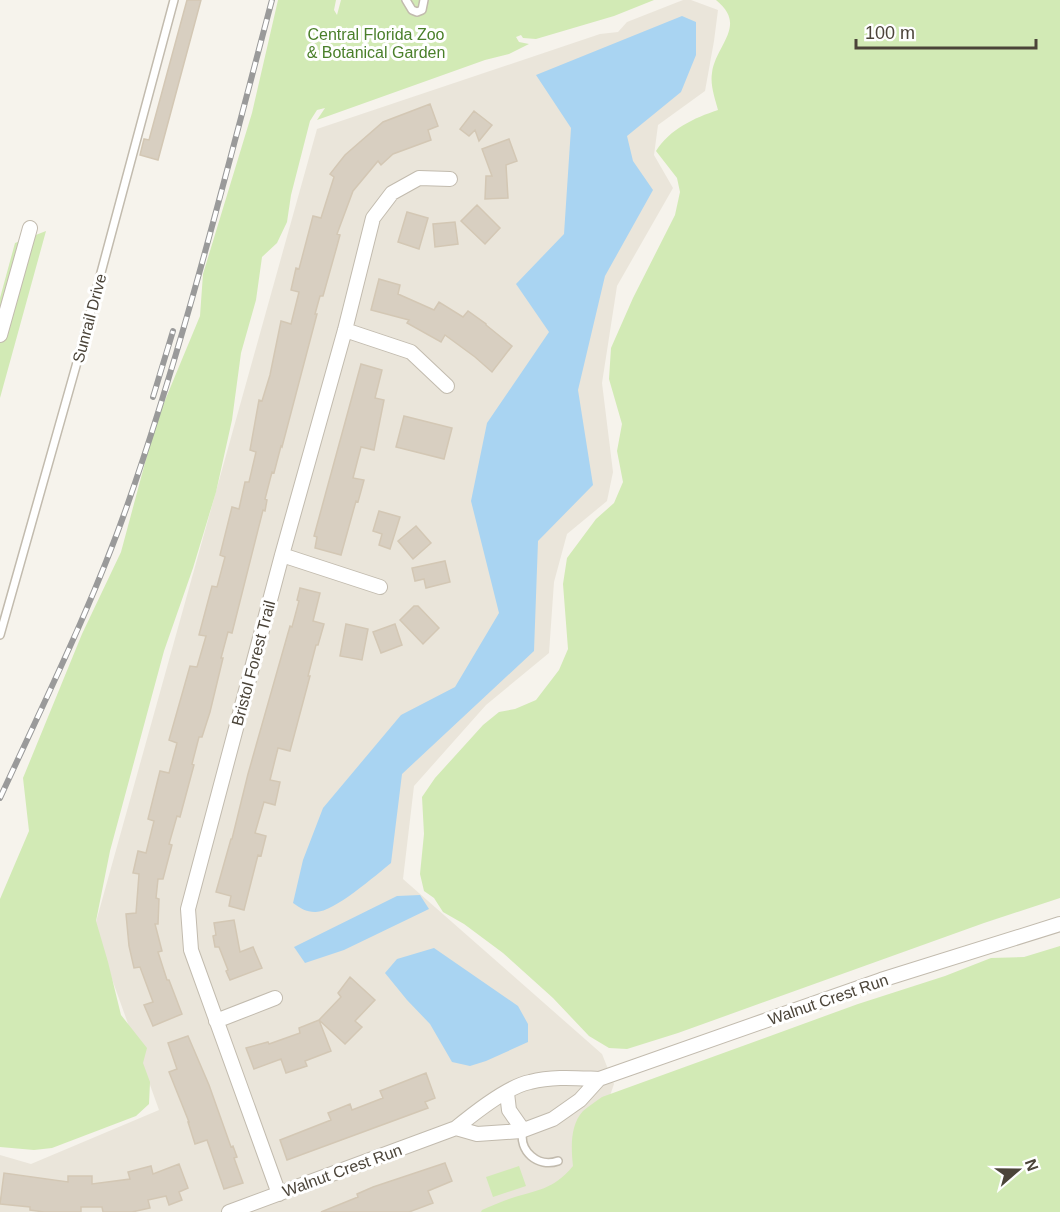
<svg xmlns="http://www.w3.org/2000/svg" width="1060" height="1212" font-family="Helvetica,sans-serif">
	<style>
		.residential { fill: #eae5da }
		.green { fill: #d2eab5 }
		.water { fill: #a9d4f2 }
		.building { fill: #d8cfc1; stroke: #d3c7b4; stroke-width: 1.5 }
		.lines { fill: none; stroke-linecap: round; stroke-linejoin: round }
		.service-casing { stroke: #c2bbae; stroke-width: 10 }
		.minor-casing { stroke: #c2bbae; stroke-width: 16 }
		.service { stroke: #fff; stroke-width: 7 }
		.minor { stroke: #fff; stroke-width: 14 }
		.rail-casing { stroke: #9a9a9a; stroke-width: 6 }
		.rail { stroke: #fff; stroke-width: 4; stroke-dasharray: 11; stroke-linecap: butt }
		.labels { text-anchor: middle; stroke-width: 6; stroke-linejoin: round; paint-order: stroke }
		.park-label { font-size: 16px; fill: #4a7f2a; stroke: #fff }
		.street-label { font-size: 16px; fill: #4b4439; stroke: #fff }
	</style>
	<rect width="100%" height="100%" fill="#f6f3ec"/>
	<path class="residential" d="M683 0H691L718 10 714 41 705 91 658 125 654 155 673 188 617 286 602 383 613 472 607 501 567 534 554 582 549 653 486 705 414 786 403 879 602 1054 614 1084 577 1192 522 1212H0V1155L31 1164 159 1110 94 929 317 129 600 34 618 32 627 22Z"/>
	<path class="green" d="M278 0H336L334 10 337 15 341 0H654L614 16 536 39 523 38 521 35 516 37 519 42 529 44 509 54 485 60 317 120 325 108 317 110 310 121 291 195 287 222 277 243 262 257 256 300 241 353 232 420 216 492 193 568 164 651 110 851 96 921 108 962 121 1015 147 1048 143 1063 150 1082 149 1104 136 1116 52 1148 34 1150 0 1147V899L29 831 23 778 82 634 121 552 156 422 200 316 203 274 252 113Z
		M716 0H1060V898L984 923 678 1033 627 1049 609 1048 589 1036 553 998 503 953 464 924 443 912 434 898 424 891 420 874 424 834 422 797 435 778 483 725 499 712 515 709 536 700 559 670 568 649 563 584 567 558 596 519 614 503 623 482 617 451 622 424 609 379 611 348 633 298 675 215 680 192 677 178 656 151C670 129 694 118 718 110 715 99 710 85 712 73 716 44 748 26 716 0Z
		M46 231 0 398V298L15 243Z
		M1060 946V1212H481L482 1210C491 1206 500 1202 509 1199 538 1189 552 1191 573 1166 571 1148 570 1125 583 1111 589 1106 596 1101 602 1097L858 1004 945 976 991 958 1024 957Z
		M519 1166 526 1186 493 1197 486 1177Z"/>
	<path class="water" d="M682 16 696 22V55L681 92 627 136 633 161 653 190 605 276 578 390 593 485 538 541 534 651 402 774 391 863C376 875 333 913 315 912 306 912 300 908 293 903L303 860 323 808 401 715 455 687 499 613 471 501 487 423 549 332 516 284 564 234 571 128 536 75Z
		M420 895 429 909 344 950 305 963 294 947 397 896Z
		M434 948 518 1006 528 1024V1042L486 1061 470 1066 452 1062 430 1024 407 1000 385 973 397 959Z"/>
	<path class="building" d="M187 0H201L158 160 140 155 144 139 149 140Z
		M430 104 438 126 428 130 431 140 393 154 381 165 378 161 353 191 337 234 340 235 337 246 323 296H320L315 314H317L282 447 281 446 274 473 272 472 265 499 267 500 265 511 263 510 232 633 228 632 221 658H223L210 712 202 737H199L192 764 194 765 191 776 180 817 177 816 169 844 172 845 163 879H158L156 898 159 899 158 924H155L162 951 158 952 167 980H169L182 1014 153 1026 144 1005 153 1002 140 967 134 968 129 946 126 914 136 913 139 874 133 873 138 851 146 853 154 821 148 819 160 771 169 773 177 743 169 740 190 666 197 667 206 636 199 635 212 586 217 587 225 557 220 555 232 507 239 509 245 482H249L256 452 250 450 259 400 262 401 270 375 281 321 291 324 299 292 291 290 296 268 299 269 313 216 321 218 334 177 330 174 345 155 383 122Z
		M474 111 492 125 479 141 475 130 469 136 460 129Z
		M509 139 517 161 506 165 508 198 485 199 486 176H492L482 149Z
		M477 205 500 228 485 244 461 221Z
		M407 212 428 218 419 249 398 242Z
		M455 222 458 244 435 247 433 224Z
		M379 279 400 285 398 294 434 310 439 302 463 317 468 311 486 324V325L512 346 492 372 475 357 445 335 441 342 407 323 409 320 371 310Z
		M361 364 382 370 375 398 384 400 374 450 361 447 353 478 364 480 358 502 356 501 341 555 315 548 317 537 314 536Z
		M404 416 452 428 444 459 396 447Z
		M379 511 400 517 390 549 379 545 382 534 373 531Z
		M416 526 431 543 413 559 398 541Z
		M445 561 450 582 426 588 424 579 415 581 412 568Z
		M300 588 320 593 313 621 324 624 318 645H316L308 676H310L290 751 278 748 270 780 280 782 275 805 264 802 255 833 266 836 261 856 258 855 244 910 229 906 231 896 216 892 231 839H232L248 774 290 626 292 627 299 601 297 600Z
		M414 606H418L439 628 423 644 400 620Z
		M346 624 368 629 362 660 340 656Z
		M395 624 402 645 381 653 373 632Z
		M234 920 240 952 253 947 262 968 230 980 226 971 228 970 219 947H215L213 936 216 935 214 923Z
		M350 977 375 1000 355 1021 362 1027 345 1044 319 1020 341 997 338 993Z
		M319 1020 331 1051 305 1061 307 1066 286 1073 281 1059 254 1069 246 1048 268 1042 269 1044 300 1033 299 1028Z
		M188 1036 209 1085 231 1147 233 1146 237 1157 234 1158 243 1183 224 1189 207 1140 195 1144 188 1122H189L169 1072 177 1069 168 1043Z
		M426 1073 435 1098 425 1102 428 1108 287 1160 280 1140 331 1120 328 1113 350 1104 352 1110 383 1098 380 1091Z
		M445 1163 452 1181 428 1191 433 1203 409 1212H321L358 1197 357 1194 373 1187Z
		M179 1164 188 1188 179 1192 182 1200 169 1205 166 1196 148 1200 150 1208 132 1212H103L102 1207H81V1212H44L30 1210V1207L0 1204 4 1173 68 1182V1176H92V1184L130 1179 128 1172 151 1166 153 1174Z"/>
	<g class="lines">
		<defs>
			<path id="service" d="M406 0 412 10 417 12 422 10 424 0
				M0 635 76 366 174 0
				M523 1130C518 1151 538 1168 558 1161"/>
			<path id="minor" d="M345 330 411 352 447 386
				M0 335 30 228
				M282 555 380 587
				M216 1021 275 998
				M507 1093 509 1110 523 1130
				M456 1128 477 1134 521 1131 553 1119 580 1100 599 1079
				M279 1194 191 950 188 909 282 555 345 330 373 218 392 193 419 178 450 179
				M229 1212 456 1128C473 1114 508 1086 530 1082 553 1076 575 1078 599 1079L881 980 1060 924"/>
		</defs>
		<use href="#service" class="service-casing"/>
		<use href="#minor" class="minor-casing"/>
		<use href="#service" class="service"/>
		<use href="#minor" class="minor"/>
		<defs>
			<path id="rail" d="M153 397 173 331
				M0 798C44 702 92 606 127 506 185 341 227 169 272 0"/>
		</defs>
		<use href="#rail" class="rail-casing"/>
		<use href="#rail" class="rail"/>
	</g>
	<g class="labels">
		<g class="park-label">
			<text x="376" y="40">Central Florida Zoo<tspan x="376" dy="18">&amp; Botanical Garden</tspan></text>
		</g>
		<g class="street-label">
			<text transform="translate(89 318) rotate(-75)" y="6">Sunrail Drive</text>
			<text transform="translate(253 663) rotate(-75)" y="6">Bristol Forest Trail</text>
			<text transform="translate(828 999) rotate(-19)" y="6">Walnut Crest Run</text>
			<text transform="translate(342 1170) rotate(-20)" y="6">Walnut Crest Run</text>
		</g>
	</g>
	<g transform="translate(1018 1170) rotate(70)" stroke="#ffffff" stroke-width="4.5" paint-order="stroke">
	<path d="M0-4.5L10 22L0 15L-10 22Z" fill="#4b4439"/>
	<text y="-9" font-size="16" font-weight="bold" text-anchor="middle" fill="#4b4439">N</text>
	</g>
	<path d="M856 39v9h180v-9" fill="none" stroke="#4b4439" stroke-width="3"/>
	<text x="865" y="39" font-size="18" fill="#4b4439" stroke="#ffffff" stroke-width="4.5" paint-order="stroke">100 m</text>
</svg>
